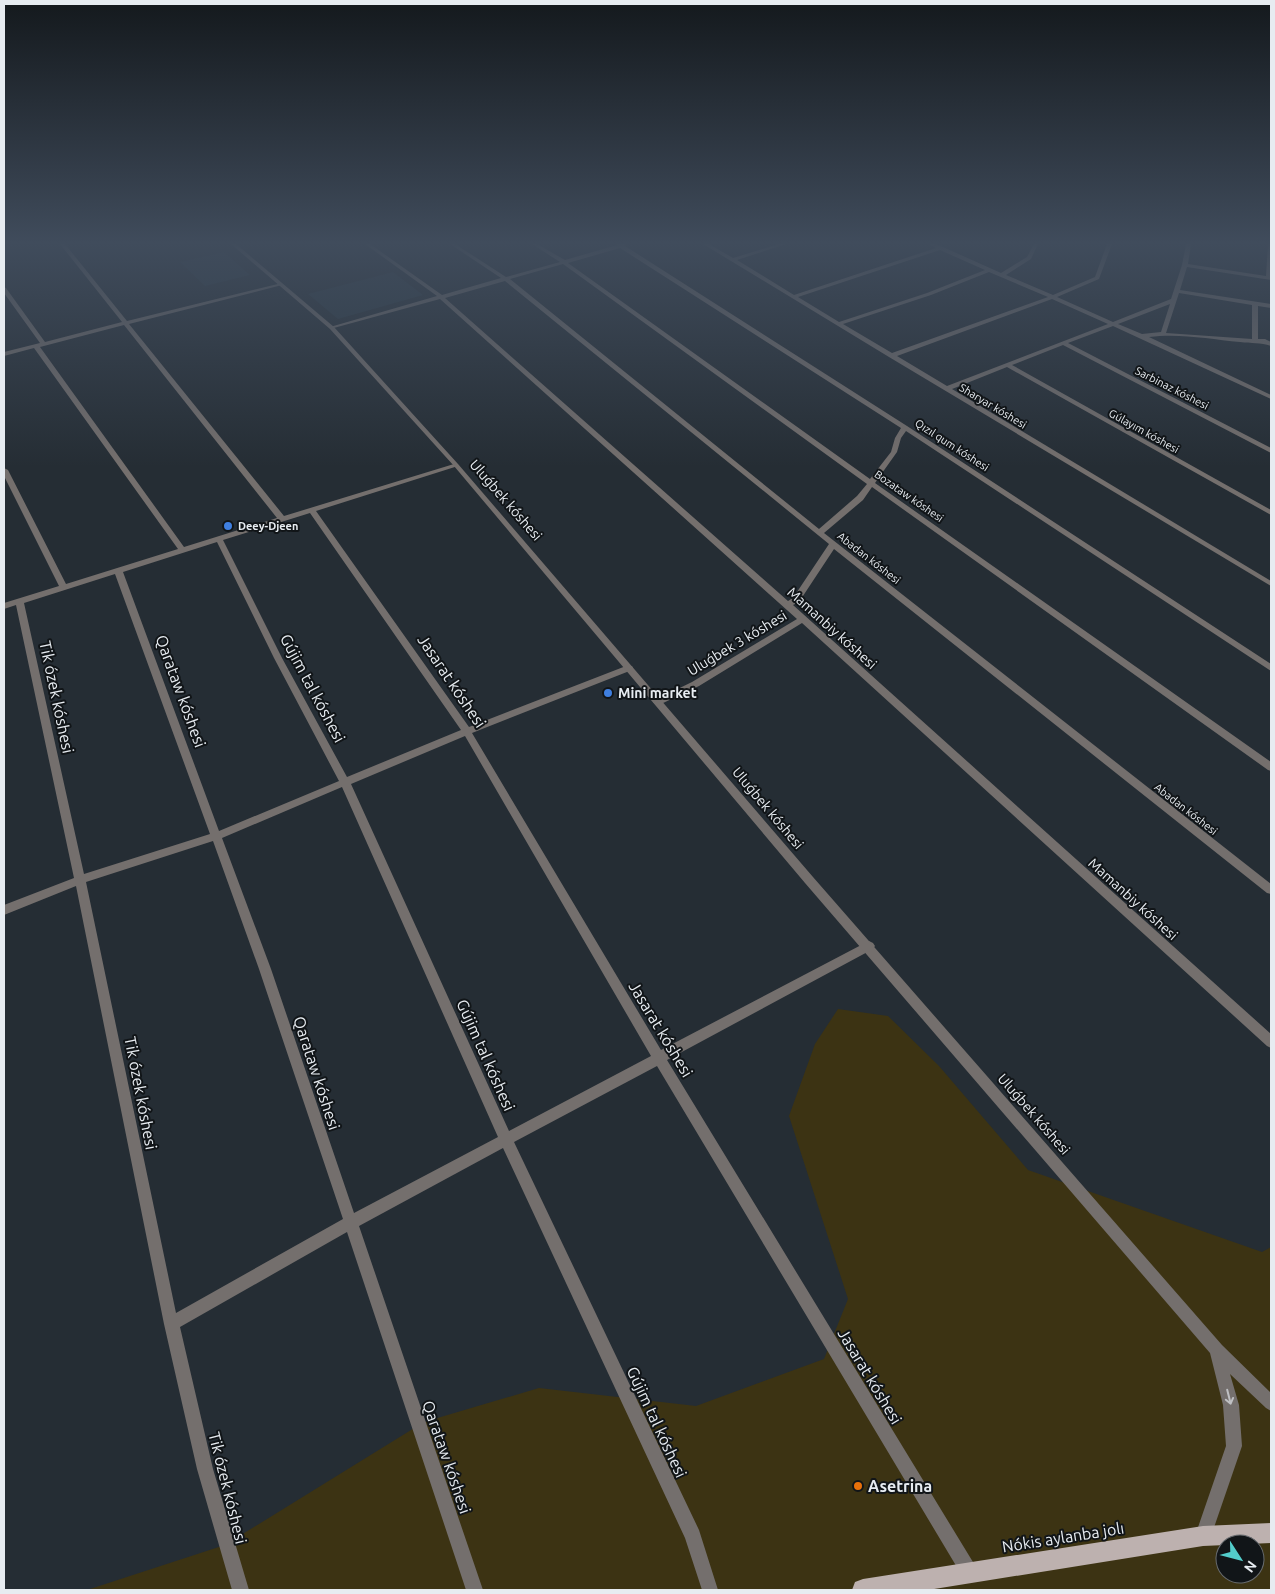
<svg xmlns="http://www.w3.org/2000/svg" width="1275" height="1594" font-family="Ubuntu,sans-serif">
	<style>
		.built { fill: #2a3842 }
		.sand { fill: #3c3313; fill-rule: evenodd }
		.lines { fill: none; stroke-linecap: round; stroke-linejoin: round }
		.minor { fill: #746f6d; fill-rule: evenodd }
		.tertiary { fill: #746f6d; fill-rule: evenodd }
		.primary { fill: #bdb1af; fill-rule: evenodd }
		.oneway { stroke: #bfc0c3 }
		.shop-dot { fill: #3f7fe0; stroke: #111518; stroke-width: 2 }
		.food-dot { fill: #e8710a; stroke: #111518; stroke-width: 2 }
		.labels { text-anchor: middle; stroke-width: 4; stroke-linejoin: round; paint-order: stroke }
		.far-street-label { font-size: 11px; fill: #e7ecf1; stroke: #111518 }
		.far-poi-label { font-size: 11px; font-weight: bold; fill: #e7ecf1; stroke: #111518; text-anchor: start }
		.street-label { font-size: 14px; fill: #e7ecf1; stroke: #111518 }
		.poi-label { font-size: 14px; font-weight: bold; fill: #e7ecf1; stroke: #111518; text-anchor: start }
		.near-street-label { font-size: 16px; fill: #e7ecf1; stroke: #111518 }
		.near-poi-label { font-size: 16px; font-weight: bold; fill: #e7ecf1; stroke: #111518; text-anchor: start }
	</style>
	<rect width="100%" height="100%" fill="#252d34"/>
	<path class="built" d="M224 252 250 275 205 286 180 262Z
		M393 272 423 295 338 319 308 294Z"/>
	<path class="sand" d="M838 1009 888 1016 939 1066 1028 1170 1262 1252 1271 1247V1590H87L225 1545 424 1422 539 1388 696 1406 824 1359 848 1299 789 1116 815 1044ZM1225 1544H1255V1574H1225Z"/>
	<g class="lines">
		<path class="minor" d="M60 244H65L127 321 282 283V285L129 324 284 516 454 464H458V466L316 511 469 727 626 666H632L633 668 632 670 472 733 661 1050 865 943 869 941 873 943 875 946 873 949 667 1060 976 1567 978 1573 976 1579 970 1581 964 1579 657 1066 514 1142 699 1530 718 1590H702L685 1538 503 1148 359 1226 483 1590H466L347 1232 180 1327 213 1469 249 1590H232L197 1469 164 1324 76 886 4 915V905L74 878 16 605 4 609V603L59 586 4 476V468L8 470 66 584 178 549 34 348 4 356V352L40 343 4 293V287L6 288 45 342 122 322ZM124 325 277 518 184 547 40 347ZM310 513 461 730 347 777 282 658 223 540ZM217 542 274 658 339 781 219 831 123 572ZM115 574 210 834 84 874 24 603ZM465 736 651 1056 509 1131 351 784ZM342 787 498 1137 354 1213 271 969 222 838ZM213 841 259 969 343 1219 176 1313 86 882Z
			M365 244H370L442 295 501 278 450 244H455L506 277 560 262 532 244H537L565 260 617 245 616 244H626L625 246 907 426 1271 664V671L906 431 901 438 897 452 875 483 1271 762V771L1268 770 872 487 863 500 824 533 1271 884V894L1267 893 834 549 799 602 793 605 1271 1034V1048L1267 1046 802 623 699 686 661 704H655L653 702 655 700 692 682 797 619 440 299 330 329V327L437 296ZM620 248 901 428 895 438 891 452 870 479 568 263ZM563 264 867 484 857 496 819 529 510 279ZM505 281 829 544 793 598 788 601 445 298Z
			M703 244H709L733 258 779 244H786L737 260 794 295 936 248 929 244H935L943 247 1001 273 1027 257 1034 244H1038L1031 259 1006 275 1053 295 1095 277 1107 244H1112L1099 279 1057 297 1113 322 1171 299 1182 265 1186 244H1191L1188 264 1266 276 1268 244H1271V280L1187 267 1180 290 1271 304V308L1258 306V339H1265L1271 342V346C1260 342 1252 344 1240 342 1210 339 1179 333 1149 337L1271 395V399L1113 326 1068 343 1271 448V453L1063 345 1012 365 1271 510V515L1007 367 952 389 1271 581V586L889 357ZM940 250 985 270 927 293 839 322 798 297ZM989 272 1048 297 892 353 843 324 931 295ZM1179 293 1252 305V339L1166 333ZM1052 299 1108 324 947 386 897 356ZM1170 304 1161 332 1142 334 1118 324Z"/>
		<path class="tertiary" d="M231 244H236L334 327 458 464 813 877 1222 1345 1271 1393V1411L1266 1408 1230 1374 1239 1405 1242 1446 1209 1542 1203 1544 1197 1542 1195 1536 1226 1446 1223 1405 1210 1353 805 883 454 466 330 329Z"/>
		<path class="primary" d="M1271 1523V1543L1203 1546 928 1590H852L855 1582 863 1579 1203 1526Z"/>
	</g>
	<defs><path id="oneway-shaft" d="M-6 0H5M1.5-3L5.5 0L1.5 3" fill="none" stroke-width="1.6" stroke-linecap="round" stroke-linejoin="round" transform="scale(1.25)"/></defs>
	<use class="oneway" href="#oneway-shaft" transform="translate(1229 1397) rotate(76)"/>
	<linearGradient id="sky" x2="0" y2="1"><stop stop-color="#14191d"/><stop offset="0.52" stop-color="#404c5c"/><stop offset="1" stop-color="#404c5c" stop-opacity="0"/></linearGradient>
	<rect width="1275" height="467" fill="url(#sky)"/>
	<g class="shop-dot">
		<circle cx="228" cy="526" r="5"/>
		<circle cx="608" cy="693" r="5"/>
	</g>
	<circle class="food-dot" cx="858" cy="1486" r="5"/>
	<g class="labels">
		<g class="far-street-label">
			<text transform="translate(1172 388) rotate(27)" y="4">Sarbinaz kóshesi</text>
			<text transform="translate(993 406) rotate(31)" y="4">Sharyar kóshesi</text>
			<text transform="translate(1144 431) rotate(29)" y="4">Gúlayım kóshesi</text>
			<text transform="translate(952 445) rotate(33)" y="4">Qızıl qum kóshesi</text>
			<text transform="translate(909 496) rotate(35)" y="4">Bozataw kóshesi</text>
			<text transform="translate(869 558) rotate(38)" y="4">Abadan kóshesi</text>
			<text transform="translate(1186 809) rotate(38)" y="4">Abadan kóshesi</text>
		</g>
		<g class="far-poi-label">
			<text x="238" y="530">Deey-Djeen</text>
		</g>
		<g class="street-label">
			<text transform="translate(506 500) rotate(49)" y="5">Uluǵbek kóshesi</text>
			<text transform="translate(832 628) rotate(42)" y="5">Mamanbiy kóshesi</text>
			<text transform="translate(737 643) rotate(-31)" y="5">Uluǵbek 3 kóshesi</text>
			<text transform="translate(768 808) rotate(50)" y="5">Uluǵbek kóshesi</text>
			<text transform="translate(1133 899) rotate(42)" y="5">Mamanbiy kóshesi</text>
			<text transform="translate(1034 1114) rotate(49)" y="5">Uluǵbek kóshesi</text>
		</g>
		<g class="poi-label">
			<text x="618" y="698">Mini market</text>
		</g>
		<g class="near-street-label">
			<text transform="translate(452 681) rotate(56)" y="6">Jasarat kóshesi</text>
			<text transform="translate(313 688) rotate(62)" y="6">Gújim tal kóshesi</text>
			<text transform="translate(181 691) rotate(70)" y="6">Qarataw kóshesi</text>
			<text transform="translate(57 697) rotate(78)" y="6">Tik ózek kóshesi</text>
			<text transform="translate(661 1029) rotate(59)" y="6">Jasarat kóshesi</text>
			<text transform="translate(486 1055) rotate(66)" y="6">Gújim tal kóshesi</text>
			<text transform="translate(317 1073) rotate(72)" y="6">Qarataw kóshesi</text>
			<text transform="translate(141 1093) rotate(79)" y="6">Tik ózek kóshesi</text>
			<text transform="translate(870 1376) rotate(59)" y="6">Jasarat kóshesi</text>
			<text transform="translate(657 1422) rotate(65)" y="6">Gújim tal kóshesi</text>
			<text transform="translate(447 1457) rotate(71)" y="6">Qarataw kóshesi</text>
			<text transform="translate(228 1488) rotate(76)" y="6">Tik ózek kóshesi</text>
			<text transform="translate(1063 1537) rotate(-9)" y="6">Nókis aylanba jolı</text>
		</g>
		<g class="near-poi-label">
			<text x="868" y="1492">Asetrina</text>
		</g>
	</g>
	<rect width="1275" height="1594" fill="none" stroke="#e7ecf1" stroke-width="10"/>
	<g transform="translate(1240 1559) rotate(126)"><circle r="24" fill="#111518" stroke="#676b6f"/>
	<path d="M0-4L9 19L0 12L-9 19Z" fill="#53cdcb"/>
	<text y="-8" font-size="14" font-weight="bold" text-anchor="middle" fill="#e7ecf1">N</text>
	</g>
</svg>
